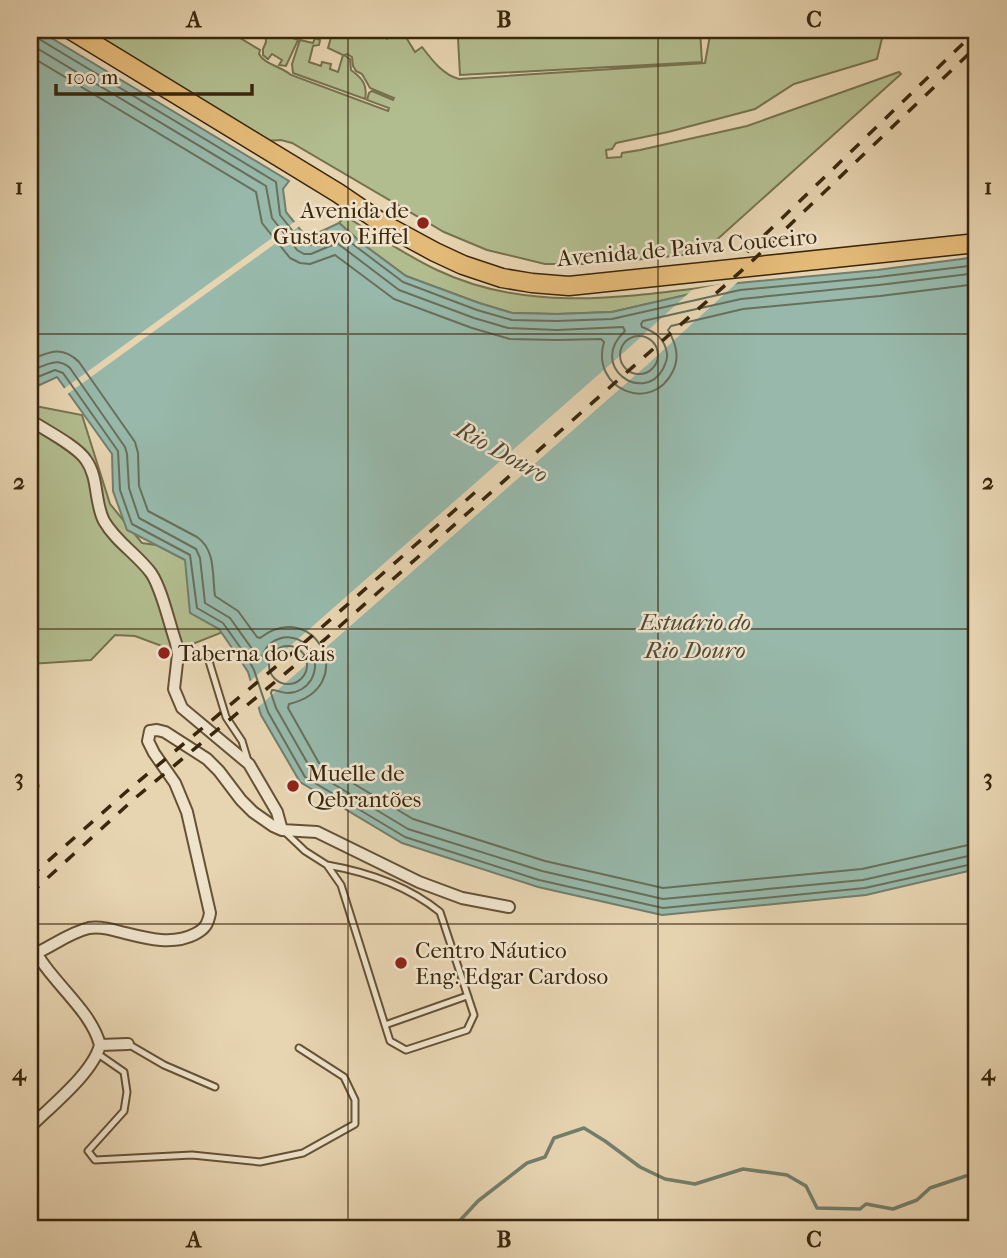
<svg xmlns="http://www.w3.org/2000/svg" width="1007" height="1258" font-family="'IM FELL French Canon',serif">
	<style>
		.green { fill: #b2bd8f; stroke: #76724e; stroke-width: 2 }
		.water { fill: #97b8aa; stroke: #727e6b; stroke-width: 2 }
		.pier { fill: #e7d4b1 }
		.lines { fill: none; stroke-linecap: round; stroke-linejoin: round }
		.shore { stroke: #686f5b; stroke-width: 2 }
		.stream { stroke: #727e6b; stroke-width: 3.5 }
		.lane-casing { stroke: #655235; stroke-width: 9 }
		.street-casing { stroke: #655235; stroke-width: 14 }
		.primary-casing { stroke: #3a260c; stroke-width: 21 }
		.lane { stroke: #efe3cc; stroke-width: 5 }
		.street { stroke: #efe3cc; stroke-width: 10 }
		.primary { stroke: #e4ba78; stroke-width: 18 }
		.rail { stroke: #3a260c; stroke-width: 3.5; stroke-dasharray: 12 12; stroke-linecap: butt }
		.grid { fill: none; stroke: #3a260c; stroke-width: 2; stroke-opacity: 0.55 }
		.poi-dot { fill: #8f2418; stroke: #efe3cc; stroke-width: 2.5 }
		.labels { text-anchor: middle; stroke-width: 5; stroke-linejoin: round; paint-order: stroke }
		.poi-label { font-size: 23px; fill: #3a260c; stroke: #efe3cc; text-anchor: start }
		.street-label { font-size: 23px; fill: #3a260c; stroke: #efe3cc }
		.water-label { font-size: 24px; font-style: italic; fill: #514a34; stroke: #efe3cc }
		.neatline { fill: none; stroke: #3a260c; stroke-width: 2.5 }
		.grid-label { font-size: 23px; text-anchor: middle; font-weight: bold; fill: #3a260c }
	</style>
	<rect width="100%" height="100%" fill="#e7d4b1"/>
	<filter id="stains"><feTurbulence type="fractalNoise" baseFrequency=".00286" numOctaves="4"/><feColorMatrix values="0 0 0 0 .2 0 0 0 0 .09 0 0 0 0 .02 0 0 0 .5 -.17"/></filter>
	<radialGradient id="worn" r=".72"><stop offset=".6" stop-color="#630" stop-opacity="0"/><stop offset="1" stop-color="#630" stop-opacity=".3"/></radialGradient>
	<path class="green" d="M82 30H240L237 36 260 50 259 54C265 65 281 66 291 75L388 111 389 108 367 100 369 93 372 91 393 100 394 98 370 88 362 74 356 71 353 66 352 57 347 54 344 55 350 59 351 70C362 78 368 85 365 99L293 73 292 64 300 40 313 43 315 38 320 40 319 45 313 46 309 62 321 66 322 62 331 64 330 69 338 72 343 55 328 48 333 30 338 32 340 30H379L387 39 399 30H408L412 35 407 39 415 52 422 47C432 60 443 75 459 79L705 63 711 30H884L877 59 794 84 755 109 668 132 616 143 612 149 606 150 607 158 621 157 622 153 640 150 747 126 899 72 901 74 702 253 594 264H545L487 250 444 232 292 143 281 140 265 141Z
		M265 30H273L298 40 286 66 279 65 282 60 272 54 268 59 263 55V49L266 42Z
		M597 30H700L702 62 460 75 458 38Z
		M345 216C375 234 405 255 437 270 533 316 638 295 738 283L612 312 557 314 512 313 479 303 406 276 364 245 339 223Z
		M30 405 82 415 110 504 142 543 170 547H196L223 632 175 651 135 636 115 635 91 660 30 664Z"/>
	<path class="water" d="M30 30H38L289 181 283 189 286 212 307 238 339 223 364 245 406 276 479 303 512 313 557 314 612 312 738 283 877 270 977 257V869L866 895 662 915 538 887 402 843 300 782 261 715 248 672 241 661 219 629 190 613 185 560 127 530 113 491 112 454 57 377 33 388 30 386Z"/>
	<path class="pier" d="M297 220 301 225 66 395 62 390Z
		M740 280 647 365 256 709 248 683 631 346 692 290Z"/>
	<g class="lines">
		<path class="shore" d="M36 30V35L39 39 276 182 280 215 303 244 310 245 338 233 403 282 477 310 512 320 557 321 612 319 740 290 878 277 977 265
			M30 41 35 47 266 186 272 218 297 250 304 254H311L337 243 399 290 474 318 508 328 557 330 623 327 625 331C587 366 643 405 663 369 665 364 668 359 667 354 665 338 655 332 642 327L641 324 643 321 741 299 879 285 977 273
			M30 56 256 192 262 223 290 258 300 263 310 264 335 255 394 299 472 328 510 339 557 340 601 339 604 342C590 389 652 415 673 371 680 357 676 343 668 330L671 326 743 309 880 296 977 284
			M620 355a19 19 0 1 1 38 0a19 19 0 1 1-38 0Z
			M30 360C49 352 62 345 79 362L135 442 138 453 139 486 148 511 197 537C216 550 212 575 215 596L238 611 257 637 260 638C315 596 361 687 289 704L288 708 319 763 413 819 545 861 663 888 862 869 977 843
			M30 371C45 366 56 356 70 368L125 447 127 454 129 488 139 518 196 549 200 558 205 603 230 618 257 656 262 657C264 652 266 646 271 643 296 625 326 653 311 680 306 688 297 693 288 693 282 693 277 690 272 690L271 693 276 708 312 771 408 829 542 871 663 899 863 880 977 854
			M30 380 55 370 63 373 118 451 120 490 132 524 190 555 197 608 223 623 247 657 254 670 268 712 305 777 405 837 539 880 663 908 865 888 977 863
			M269 665a19 19 0 1 1 38 0a19 19 0 1 1-38 0Z"/>
		<path class="stream" d="M977 1111 972 1145 977 1160
			M453 1228 478 1201 527 1163 545 1157 554 1138 584 1128 605 1141 640 1167 665 1179 695 1184 743 1169 787 1175 806 1186 817 1208 860 1209 866 1204 893 1209 917 1200 930 1188 972 1174 977 1162"/>
		<defs>
			<path id="lane" d="M208 658 226 717 242 741 248 761
				M30 768 35 786 31 802H30
				M285 832 305 851 327 865 341 885 390 1041 406 1050 467 1030 474 1015 440 912C408 886 367 872 327 865
				M385 1025 467 996
				M128 1044 164 1065 215 1087
				M98 1054 124 1072 127 1092 124 1111 88 1151 95 1160 192 1155 260 1162 303 1153 355 1124V1100L344 1077 299 1048"/>
			<path id="street" d="M30 420C45 430 77 446 86 460 99 478 94 502 104 521 116 542 137 554 151 573 162 589 169 623 176 643L178 654 174 689 182 708 249 764 277 812 282 830
				M30 941C47 980 90 1007 100 1045
				M30 956C50 948 68 933 89 928 100 926 111 929 121 932 145 938 172 946 195 934 205 929 208 924 210 913L187 812 175 783 154 753 148 741 150 731 157 730 165 732 207 759 219 771 241 800 253 812 273 826 282 830 317 832 419 882 462 898 509 907
				M100 1045 128 1044
				M30 1127C51 1106 93 1073 100 1045"/>
			<path id="primary" d="M71 30 338 193 385 225 435 252 463 265 502 278 532 283 569 286 977 243"/>
		</defs>
		<use href="#lane" class="lane-casing"/>
		<use href="#street" class="street-casing"/>
		<use href="#primary" class="primary-casing"/>
		<use href="#lane" class="lane"/>
		<use href="#street" class="street"/>
		<use href="#primary" class="primary"/>
		<path class="rail" d="M747 252 977 30
			M30 877 126 792 297 649 480 488
			M30 894 134 799 305 657 748 265 977 46"/>
	</g>
	<path class="grid" d="M348 30V1228M658 30V1228M30 334H977M30 629H977M30 924H977"/>
	<g class="poi-dot">
		<circle cx="423" cy="223" r="7"/>
		<circle cx="164" cy="653" r="7"/>
		<circle cx="293" cy="786" r="7"/>
		<circle cx="401" cy="963" r="7"/>
	</g>
	<g class="labels">
		<g class="poi-label">
			<text x="409" y="218" text-anchor="end">Avenida de<tspan x="409" dy="26">Gustavo Eiffel</tspan></text>
			<text x="178" y="661">Taberna do Cais</text>
			<text x="307" y="781">Muelle de<tspan x="307" dy="26">Qebrantões</tspan></text>
			<text x="415" y="958">Centro Náutico<tspan x="415" dy="26">Eng. Edgar Cardoso</tspan></text>
		</g>
		<g class="street-label">
			<text transform="translate(687 247) rotate(-5)" y="8">Avenida de Paiva Couceiro</text>
		</g>
		<g class="water-label">
			<text transform="translate(502 452) rotate(29)" y="8">Rio Douro</text>
			<text x="695" y="630">Estuário do<tspan x="695" dy="28">Rio Douro</tspan></text>
		</g>
	</g>
	<rect width="1007" height="1258" fill="none" stroke="#e7d4b1" stroke-width="77"/>
	<path d="M56 84v10h196v-10" fill="none" stroke="#3a260c" stroke-width="3.5"/>
	<text x="66" y="84" font-size="21" fill="#3a260c" stroke="#efe3cc" stroke-width="5" paint-order="stroke">100 m</text>
	<rect x="38" y="38" width="930" height="1182" class="neatline"/>
	<g class="grid-label">
		<text x="194" y="27">A</text>
		<text x="504" y="27">B</text>
		<text x="814" y="27">C</text>
		<text x="19" y="194">1</text>
		<text x="988" y="194">1</text>
		<text x="19" y="489">2</text>
		<text x="988" y="489">2</text>
		<text x="19" y="785">3</text>
		<text x="988" y="785">3</text>
		<text x="19" y="1080">4</text>
		<text x="988" y="1080">4</text>
		<text x="194" y="1247">A</text>
		<text x="504" y="1247">B</text>
		<text x="814" y="1247">C</text>
	</g>
	<rect width="100%" height="100%" filter="url(#stains)"/>
	<rect width="100%" height="100%" fill="url(#worn)"/>
</svg>
